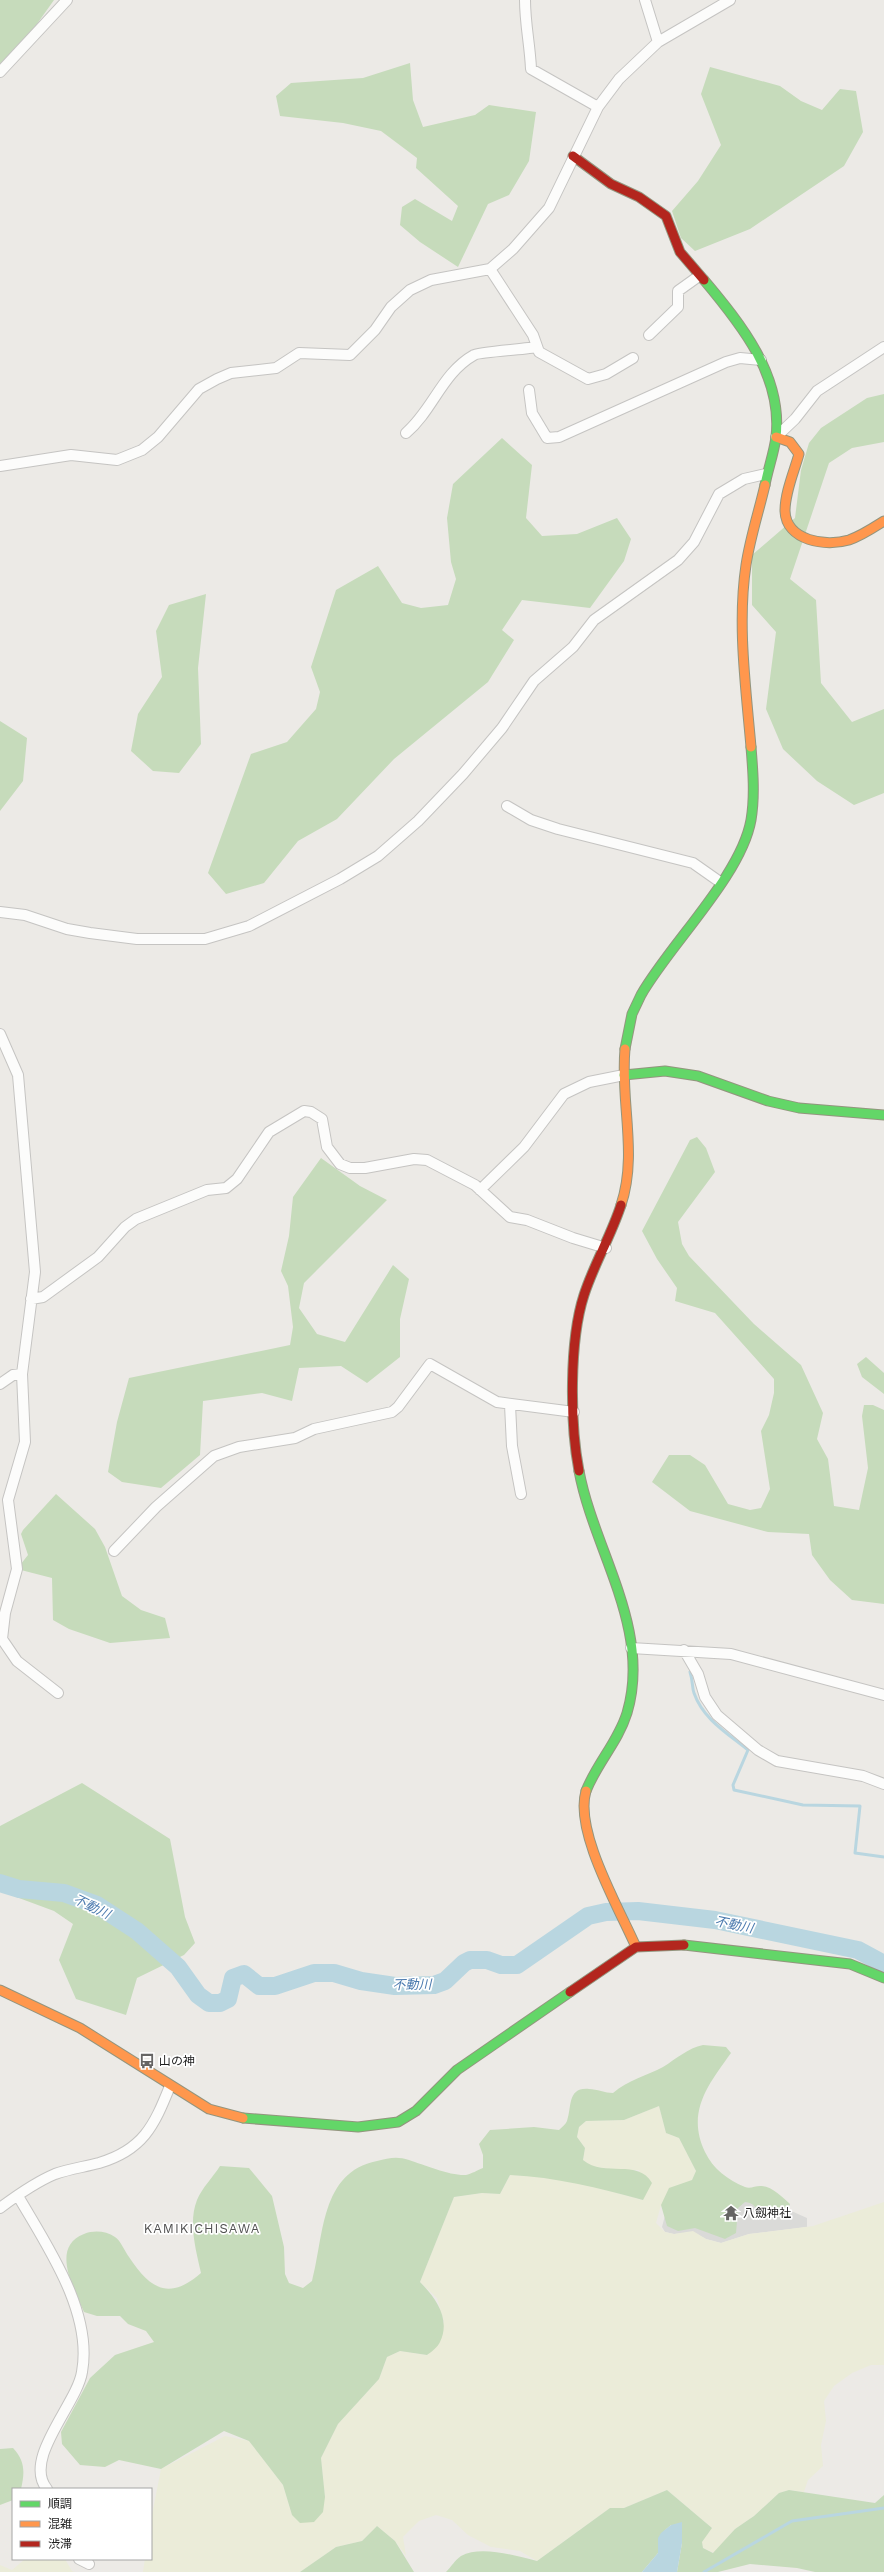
<svg xmlns="http://www.w3.org/2000/svg" width="884" height="2572" font-family="'Work Sans','Noto Sans JP',sans-serif">
	<style>
		.religious { fill: #dadad8 }
		.farmland { fill: #ebecd9 }
		.forest { fill: #c6dbbb }
		.water { fill: #b9d6e0 }
		.lines { fill: none; stroke-linecap: round; stroke-linejoin: round }
		.stream { stroke: #b9d6e0; stroke-width: 3 }
		.river { stroke: #b9d6e0; stroke-width: 18 }
		.street-casing { stroke: #c5c4c2; stroke-width: 12 }
		.fast-casing { stroke: #93957e; stroke-width: 11 }
		.slow-casing { stroke: #93957e; stroke-width: 11 }
		.jam-casing { stroke: #93957e; stroke-width: 11 }
		.street { stroke: #fcfcfb; stroke-width: 10 }
		.fast { stroke: #63d668; stroke-width: 9 }
		.slow { stroke: #ff974d; stroke-width: 9 }
		.jam { stroke: #b3261e; stroke-width: 9 }
		.labels { text-anchor: middle; stroke-width: 3.5; stroke-linejoin: round; paint-order: stroke }
		.poi-label { font-size: 12px; fill: #1e1e1e; stroke: #fff; text-anchor: start }
		.water-label { font-size: 13px; font-style: italic; fill: #4a79ae; stroke: #fff }
		.neighbourhood-label { font-size: 13px; letter-spacing: 1px; fill: #515151; stroke: #fff }
	</style>
	<rect width="100%" height="100%" fill="#eceae6"/>
	<path class="religious" d="M682 2184 778 2205 807 2218V2227L749 2234 721 2243 706 2239 693 2232 674 2234 665 2232 662 2227 667 2208Z"/>
	<path class="farmland" d="M659 2106 666 2133 679 2138 696 2171 692 2180 661 2205 656 2223 665 2232 674 2234 693 2231 706 2239 721 2243 749 2234 813 2226 884 2202V2365H871L852 2373 834 2386 824 2401 826 2421 821 2445 823 2466 808 2480 804 2492 789 2490 779 2493 754 2516 735 2529 714 2553 703 2548 701 2542 712 2528 667 2490 624 2508H610L537 2561 520 2551 491 2547 468 2535 452 2520 436 2515 419 2521 403 2537 406 2556 395 2541 377 2526 362 2541 336 2547 300 2572H143L145 2559H151V2520L161 2469 225 2436 249 2441 283 2485 292 2515 325 2497 321 2458 338 2424 379 2379 387 2357 400 2351 427 2355 444 2322 437 2298 420 2282 454 2197 482 2193 500 2194 510 2175 539 2176 583 2184 643 2200 639 2170H615L590 2166 583 2160 585 2148 577 2137 579 2127 586 2121 624 2120Z
		M25 2559H65L72 2571 75 2572H0V2565L12 2570Z"/>
	<path class="forest" d="M0 0H54L0 76Z
		M410 63 413 100 423 127 475 115 489 105 536 112 529 161 509 195 488 204 458 267 420 242 400 225 402 207 415 199 452 221 458 206 416 168 417 158 381 131 343 123 280 116 276 96 291 83 363 78Z
		M710 67 780 86 801 101 822 110 840 89 856 91 863 132 844 166 750 229 695 251 681 238 672 211 698 181 721 145 701 94Z
		M884 394V442L852 448 829 463 790 579 816 600 821 683 852 722 884 709V793L854 805 817 781 783 749 766 709 776 632 752 605V555L795 518 801 470 809 443 821 428 867 398Z
		M502 438 532 465 526 518 542 536 577 534 617 518 631 539 624 561 590 608 522 600 502 630 514 640 488 682 394 759 337 819 298 841 264 883 226 894 208 873 251 754 287 742 316 709 320 692 311 667 336 590 378 566 402 603 421 608 448 605 456 579 451 562 447 518 453 484Z
		M206 594 198 668 201 744 179 773 153 771 131 751 138 714 162 677 156 631 169 605Z
		M0 721 27 738 23 781 0 811Z
		M697 1137 706 1148 715 1172 678 1222 682 1244 689 1256 754 1324 801 1365 823 1413 817 1439 828 1459 834 1506 859 1510 868 1468 862 1416 864 1405H873L884 1410V1604L852 1600 830 1580 812 1555 809 1534 768 1532 690 1511 652 1482 669 1455H690L705 1465 728 1504 750 1510 761 1508 770 1489 761 1431 769 1415 774 1393V1379L715 1313 675 1301 677 1288 657 1259 642 1231 690 1140Z
		M321 1158 360 1186 387 1200 304 1283 299 1308 317 1334 345 1342 393 1265 409 1279 400 1319V1357L367 1383 341 1366 299 1368 292 1401 262 1393 203 1401 200 1455 161 1488 122 1482 108 1472 117 1422 129 1378 290 1345 293 1327 288 1286 281 1271 289 1236 293 1197Z
		M866 1357 884 1373V1394L862 1377 857 1364Z
		M56 1494 95 1529 105 1547 122 1596 141 1610 165 1618 170 1638 110 1643 69 1629 53 1620 52 1578 17 1569 28 1555 21 1534 23 1530Z
		M82 1783 170 1839 185 1917 195 1943 184 1955 137 1978 126 2015 76 1999 59 1960 73 1924 54 1911 0 1891V1826Z
		M703 2045 726 2047 731 2053C708 2085 686 2112 705 2152 713 2169 728 2180 745 2187 750 2189 755 2186 760 2186 772 2186 782 2197 790 2204L787 2214C778 2215 768 2218 761 2212 754 2207 754 2203 745 2202L738 2208 736 2233 725 2239 695 2228 678 2231 667 2226 661 2205 669 2188 692 2180 696 2171 679 2138 666 2133 659 2106 624 2120 586 2121 579 2127 577 2137 585 2148 583 2160C605 2178 638 2158 652 2183L643 2200C598 2188 556 2177 510 2175L500 2194 482 2193 454 2197 420 2282C436 2298 451 2319 440 2342 438 2347 431 2352 427 2355L400 2351 387 2357 379 2379 338 2424 321 2458 325 2497 323 2512 314 2522 300 2523 292 2515 283 2485 249 2441 224 2431 161 2469 119 2460 105 2467 80 2465 62 2444 61 2432 90 2378 115 2355 154 2342 146 2331 128 2324 120 2316H97L84 2312C74 2289 50 2247 84 2234 94 2230 106 2231 115 2237 121 2241 125 2252 129 2257 150 2289 169 2301 201 2273 196 2250 188 2223 197 2200 202 2188 213 2177 220 2166L249 2168 272 2196 284 2247 285 2274 289 2283 303 2288 312 2281C324 2237 320 2172 377 2161 389 2158 397 2156 409 2160 424 2165 451 2176 466 2175 471 2174 478 2170 483 2168V2155L479 2144 490 2130 534 2127 559 2130C562 2127 566 2124 567 2121 572 2107 567 2087 589 2089 597 2089 605 2093 613 2093 628 2080 646 2076 663 2067 676 2059 688 2048 703 2045Z
		M13 2448C25 2461 25 2472 21 2489H13V2500L0 2505V2449Z
		M667 2490 712 2528 702 2542 703 2548 713 2553 735 2529 754 2516 779 2493 789 2490 875 2503 884 2495V2572H815L797 2568 750 2564 718 2572H677L682 2543V2527L671 2525C660 2534 658 2538 658 2553L642 2572H446C451 2567 455 2560 461 2556 481 2545 516 2556 537 2561L610 2508H624Z
		M377 2526 395 2541 414 2572H300L336 2547 362 2541Z"/>
	<path class="water" d="M682 2522V2543L677 2572H642L658 2553V2538L661 2533 671 2525Z"/>
	<g class="lines">
		<path class="stream" d="M690 1672C693 1681 692 1688 694 1693 703 1719 727 1733 748 1750L733 1785 734 1790 803 1805 860 1806 855 1853 884 1857
			M704 2572 792 2521 884 2508"/>
		<path class="river" d="M0 1883 19 1889 64 1893 97 1905 137 1931 178 1967 198 1995 209 2003H220L228 1999 233 1978 244 1974 259 1986H275L314 1973H334L361 1981 395 1986 434 1985 445 1981 464 1963 470 1960H487L501 1965H517L588 1916 606 1912 638 1911 715 1920 858 1950 884 1964"/>
		<defs>
			<path id="street" d="M525 0C525 24 530 45 531 69L598 107
				M645 0 658 42
				M0 72 67 0
				M490 269 533 335 539 352 588 379 606 374 633 358
				M649 335 678 307V291L699 276
				M529 390 532 413 547 438 559 437 726 362 740 358 761 360
				M406 433C433 410 442 373 474 355 478 352 527 349 537 347
				M776 437 795 419 817 391 884 347
				M0 466 71 455 117 460 142 450 158 437 199 389 217 379 231 373 276 368 299 353 350 355 375 330 391 307 410 290 431 280 490 269 513 249 549 208 598 107 619 79 658 42 730 0
				M507 806 531 820 558 829 693 863 720 882
				M0 912 25 915 67 929 90 933 137 939H205L249 926 340 879 378 856 418 821 463 774 502 728 534 681 573 647 594 620 678 560 694 542 719 494 744 479 766 474
				M0 1034 18 1075 35 1272 22 1374 25 1442 8 1500 17 1569 5 1613 2 1639 17 1661 58 1693
				M480 1190 524 1147 564 1094 589 1082 624 1075
				M31 1299 43 1297 98 1257 125 1227 136 1219 207 1190 226 1188 237 1179 269 1132 304 1111 311 1112 322 1119 327 1147 340 1164 350 1168H365L414 1159 427 1160 475 1185 510 1217 527 1220 573 1238 606 1248
				M0 1384 13 1375 22 1374
				M510 1405 512 1446 521 1494
				M114 1551 156 1507 214 1456 239 1447 295 1438 314 1429 392 1412 398 1407 430 1364 497 1402 574 1412
				M631 1648 731 1654 884 1695
				M684 1650 698 1674 705 1697 717 1715 758 1750 777 1761 863 1776 884 1784
				M18 2196C47 2246 93 2312 82 2372 77 2404 22 2459 47 2489
				M0 2208C16 2196 36 2182 55 2174 69 2169 84 2167 99 2163 143 2150 154 2126 170 2086
				M79 2559 89 2564"/>
			<path id="fast" d="M704 280C741 324 783 376 776 437 774 453 768 469 765 485
				M625 1049 632 1014 641 995C670 944 741 876 751 820 755 796 753 771 751 747
				M624 1075 665 1071 698 1076 768 1101 799 1108 884 1115
				M579 1471C594 1551 652 1629 627 1713 618 1742 597 1763 586 1791
				M684 1945 850 1964 884 1978
				M243 2118 358 2127 398 2122 416 2111 457 2070 570 1992"/>
			<path id="slow" d="M776 437 790 442 799 454C794 472 785 492 785 511 786 541 826 547 849 540 861 536 873 528 884 521
				M751 747C746 688 737 624 746 565 750 538 759 511 765 485
				M621 1205C638 1154 620 1101 625 1049
				M586 1791C574 1831 619 1908 636 1947
				M0 1990 80 2028 209 2109 243 2118"/>
			<path id="jam" d="M573 156 611 184 639 197 666 216 680 252 704 280
				M579 1471C570 1424 569 1341 584 1295 594 1264 611 1236 621 1205
				M570 1992 636 1947 684 1945"/>
		</defs>
		<use href="#street" class="street-casing"/>
		<use href="#fast" class="fast-casing"/>
		<use href="#slow" class="slow-casing"/>
		<use href="#jam" class="jam-casing"/>
		<use href="#street" class="street"/>
		<use href="#fast" class="fast"/>
		<use href="#slow" class="slow"/>
		<use href="#jam" class="jam"/>
	</g>
	<defs>
		<symbol id="bus-bare" viewBox="-9 -9 18 18"><path d="M-5-6H5V4H4V6H2V4H-2V6H-4V4H-5ZM-3.5-4V0h7V-4ZM-3.5 1.2v1.5H-2V1.2ZM2 1.2v1.5H3.5V1.2Z" fill="#666564" stroke="#fff" stroke-width="2.5" paint-order="stroke"/></symbol>
		<symbol id="temple-bare" viewBox="-9 -9 18 18"><path d="M0-6L5-2H3V0L6.5 2.5H4V6H1.5V3h-3V6H-4V2.5H-6.5L-3 0V-2H-5Z" fill="#666564" stroke="#fff" stroke-width="2.5" paint-order="stroke"/></symbol>
	</defs>
	<g fill-rule="evenodd">
		<use href="#bus-bare" x="136" y="2050" width="22" height="22"/>
		<use href="#temple-bare" x="720" y="2202" width="22" height="22"/>
	</g>
	<g class="labels">
		<g class="poi-label">
			<text x="159" y="2065">山の神</text>
			<text x="743" y="2217">八劔神社</text>
		</g>
		<g class="water-label">
			<text transform="translate(92 1906) rotate(26)" y="5">不動川</text>
			<text transform="translate(734 1924) rotate(11)" y="5">不動川</text>
			<text transform="translate(412 1984) rotate(-1)" y="5">不動川</text>
		</g>
		<g class="neighbourhood-label">
			<text x="202" y="2233">KAMIKICHISAWA</text>
		</g>
	</g>
	<rect x="12" y="2488" width="140" height="72" fill="#ffffff" stroke="#a5a5a5"/>
	<rect x="20" y="2501" width="20" height="6" fill="#63d668" stroke="#a5a5a5"/>
	<text x="48" y="2508" font-size="12" fill="#1e1e1e">順調</text>
	<rect x="20" y="2521" width="20" height="6" fill="#ff974d" stroke="#a5a5a5"/>
	<text x="48" y="2528" font-size="12" fill="#1e1e1e">混雑</text>
	<rect x="20" y="2541" width="20" height="6" fill="#b3261e" stroke="#a5a5a5"/>
	<text x="48" y="2548" font-size="12" fill="#1e1e1e">渋滞</text>
</svg>
